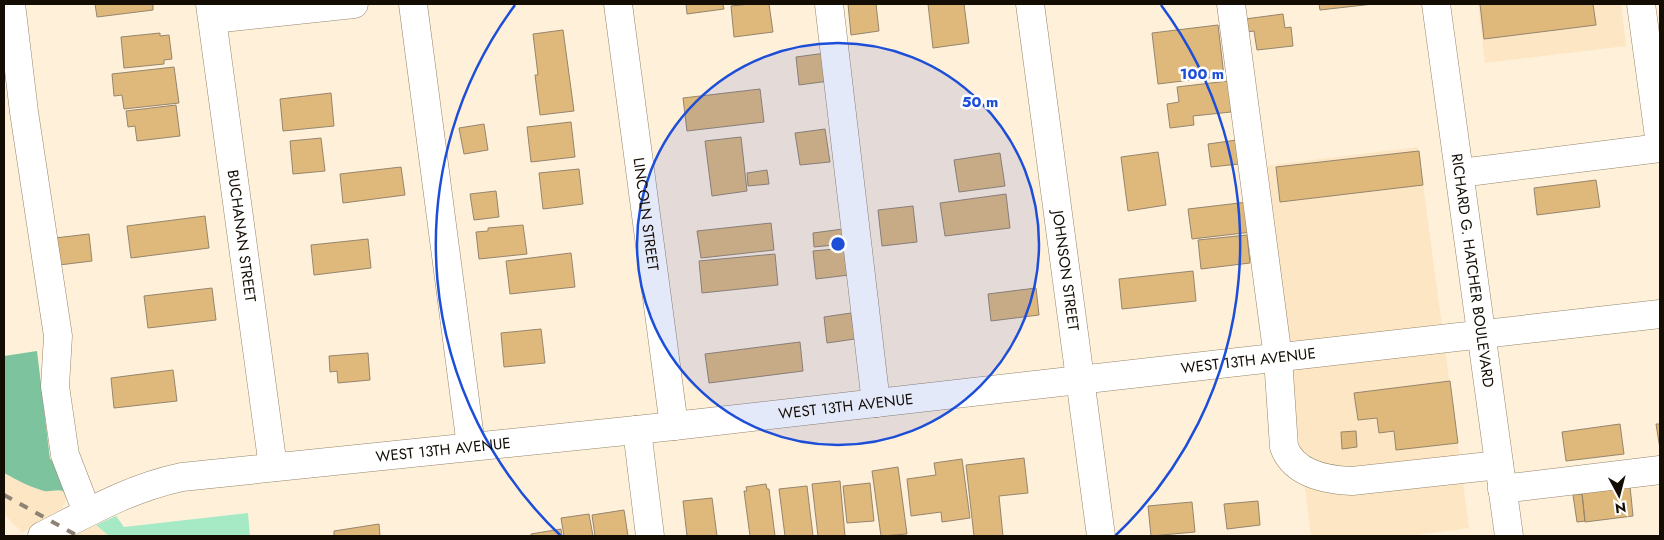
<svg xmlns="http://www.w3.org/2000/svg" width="1664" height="540" font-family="Jost,sans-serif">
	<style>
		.built { fill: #fce6c3 }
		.green { fill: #a6eac5 }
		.forest { fill: #7dc49e }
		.building { fill: #dfb97c; stroke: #96856c }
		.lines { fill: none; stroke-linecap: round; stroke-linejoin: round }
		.minor-casing { stroke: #95856b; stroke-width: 29 }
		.major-casing { stroke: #95856b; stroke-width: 29 }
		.minor { stroke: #fff; stroke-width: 28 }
		.major { stroke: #fff; stroke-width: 28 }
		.rail { stroke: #8d8273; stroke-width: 4; stroke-dasharray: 9 9; stroke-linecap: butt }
		.ring { fill: none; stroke: #1d4ed8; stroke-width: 2.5 }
		.labels { text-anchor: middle; stroke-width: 5; stroke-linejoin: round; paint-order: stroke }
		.street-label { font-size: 15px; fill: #130d04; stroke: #fff }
		.centre { fill: #1d4ed8; stroke: #fff; stroke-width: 2.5 }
		.ring-label { font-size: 15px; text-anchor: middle; font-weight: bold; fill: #1d4ed8; stroke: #fff; stroke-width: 5; stroke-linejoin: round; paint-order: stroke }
	</style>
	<rect width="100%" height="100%" fill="#fff0da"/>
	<path class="built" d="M1478 4H1621L1626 46 1485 63Z
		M1418 147 1469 528 1408 536H1311L1264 166Z
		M4 473 31 487 47 491 59 490 63 492 67 499 62 508 40 523 22 532 4 514Z
		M96 525 109 536H75Z"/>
	<path class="green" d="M248 513 250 536H109L96 525 116 516 124 527Z"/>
	<path class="forest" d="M37 351 50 459 70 472 67 499 63 491C57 489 51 492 44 491 30 487 17 480 4 473V356Z"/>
	<path class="building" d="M95 4H153V10L97 17Z
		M686 4H723L724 9 687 14Z
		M750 4H769L773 32 734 37 731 6Z
		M848 4H876L879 31 851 35Z
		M928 4H964L969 43 933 48Z
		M1319 4H1373L1320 10Z
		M1480 4H1593L1596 25 1484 39Z
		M1283 14 1285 28 1291 27 1293 46 1257 50 1254 31 1247 32 1245 19Z
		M1218 25 1224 76 1158 84 1152 33Z
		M563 30 574 111 540 115 535 75H538L533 34Z
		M160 33V36L169 35 172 59 164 60V64L124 68 121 37Z
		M826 53 829 81 799 85 796 57Z
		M174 67 179 103 124 109 122 95 114 96 112 74Z
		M1228 81 1235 109H1231V112L1193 116 1194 125 1170 128 1167 104 1179 102 1177 87Z
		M760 89 764 122 687 131 683 98Z
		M331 93 334 126 283 131 280 99Z
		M176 105 180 136 137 141 135 126 128 127 126 111Z
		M571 122 575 157 531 162 527 127Z
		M484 124 488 150 464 154 459 128Z
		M825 129 830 162 800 165 795 133Z
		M741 137 747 191 712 196 705 141Z
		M321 138 325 171 293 174 290 141Z
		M1237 140 1239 164 1211 167 1208 144Z
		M1419 151 1423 185 1280 202 1276 167Z
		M1158 152 1166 205 1128 211 1121 157Z
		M1000 153 1005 186 959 192 954 160Z
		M401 167 405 195 343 203 340 174Z
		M579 169 583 204 543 209 539 173Z
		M767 170 769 184 748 186 747 173Z
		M1596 180 1600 207 1537 215 1534 188Z
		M496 191 499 217 474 220 470 194Z
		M1006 194 1010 228 945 236 940 203Z
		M1248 202 1252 232 1192 239 1188 209Z
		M913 206 917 242 882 246 878 210Z
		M205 216 209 248 131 258 127 226Z
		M771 223 774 250 701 258 697 231Z
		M523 225 527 254 479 259 476 232 488 231V228Z
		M843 229 844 244 814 247 813 233Z
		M89 234 92 261 59 265 55 238Z
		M1247 235 1250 263 1201 269 1198 240Z
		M368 239 371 268 314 275 311 245Z
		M846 248 849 275 816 279 813 251Z
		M571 253 575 287 510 294 506 261Z
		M775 254 778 285 702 293 699 261Z
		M1193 271 1196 301 1122 309 1119 279Z
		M212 288 216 320 148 328 144 296Z
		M1036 288 1039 315 991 321 988 294Z
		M851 313 855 339 827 343 824 317Z
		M541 329 545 363 504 367 501 333Z
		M800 342 803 371 709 383 705 354Z
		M368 353 370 380 338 383 337 371 330 372 329 356Z
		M173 370 177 401 114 408 111 378Z
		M1450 381 1458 443 1396 450 1394 431 1379 433 1377 418 1358 420 1354 393Z
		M1620 424 1624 454 1566 461 1562 432Z
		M1656 424H1660V449Z
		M1356 431 1357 447 1342 449 1341 432Z
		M1024 458 1028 493 999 496 1003 536H974L966 465Z
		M962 459 970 518 942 522 941 512 911 516 907 479 936 475 934 463Z
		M898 467 907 534 881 536 872 471Z
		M840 481 845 536H818L812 484Z
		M870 483 874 521 847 523 843 486Z
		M766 484 767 489H769L775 536H750L744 491H747L746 487Z
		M807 486 813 536H785L779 489Z
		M1630 486 1633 516 1585 522 1582 493Z
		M1582 494 1585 521 1577 522 1573 495Z
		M712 498 717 536H687L683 501Z
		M1258 501 1260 525 1227 529 1224 504Z
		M1192 502 1195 532 1151 536 1148 506Z
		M624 510 628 536H595L592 515Z
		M589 514 593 536H564L561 518Z
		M379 524 380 536H334V531Z
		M561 529 562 536H531V534Z"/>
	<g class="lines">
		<defs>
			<g id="minor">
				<path d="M11 4 24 112 58 336 55 386 65 455 87 512"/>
				<path id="s1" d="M210 4 273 467"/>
				<path d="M413 4 471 446"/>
				<path id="s2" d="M618 4 674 426"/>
				<path d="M829 4 876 403"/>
				<path id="s3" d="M1030 4 1101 536"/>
				<path d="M1231 4 1278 358 1284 447C1294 474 1327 480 1352 481L1499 465"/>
				<path d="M1641 4 1660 144"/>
				<path d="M213 19 354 4"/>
				<path d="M1460 173 1660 148"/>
				<path d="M637 430 650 536"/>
				<path d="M1502 489 1660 470"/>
				<path id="s4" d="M42 536C89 512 130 488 182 477L674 426 1660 314"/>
			</g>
			<g id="major">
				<path id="s5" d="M1436 4 1509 536"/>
			</g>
		</defs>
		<use href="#minor" class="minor-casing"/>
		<use href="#major" class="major-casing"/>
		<use href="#minor" class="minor"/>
		<use href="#major" class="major"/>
		<path class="rail" d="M4 495 78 536"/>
	</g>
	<circle cx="838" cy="244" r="201" fill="#1d4ed8" fill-opacity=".12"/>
	<g class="ring">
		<circle cx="838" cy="244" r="201"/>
		<path d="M561 536A402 402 0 0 1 515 5M1161 5A402 402 0 0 1 1115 536"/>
	</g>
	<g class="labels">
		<g class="street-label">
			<text dy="5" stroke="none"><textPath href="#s2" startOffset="212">LINCOLN STREET</textPath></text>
			<text dy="5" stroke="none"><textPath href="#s1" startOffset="234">BUCHANAN STREET</textPath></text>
			<text dy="5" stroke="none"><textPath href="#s3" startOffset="269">JOHNSON STREET</textPath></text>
			<text dy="5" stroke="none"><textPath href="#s5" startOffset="269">RICHARD G. HATCHER BOULEVARD</textPath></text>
			<text dy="5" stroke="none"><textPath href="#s4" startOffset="1225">WEST 13TH AVENUE</textPath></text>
			<text dy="5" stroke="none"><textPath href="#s4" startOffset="820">WEST 13TH AVENUE</textPath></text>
			<text dy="5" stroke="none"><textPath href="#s4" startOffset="415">WEST 13TH AVENUE</textPath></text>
		</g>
	</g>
	<circle cx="838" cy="244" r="8" class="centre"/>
	<g class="ring-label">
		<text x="1202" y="79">100 m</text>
		<text x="980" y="107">50 m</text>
	</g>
	<rect width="1664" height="540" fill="none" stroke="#130d04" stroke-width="10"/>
	<g transform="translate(1619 495) rotate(173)" stroke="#ffffff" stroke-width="4" paint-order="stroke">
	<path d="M0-4L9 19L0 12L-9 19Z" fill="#130d04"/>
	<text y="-8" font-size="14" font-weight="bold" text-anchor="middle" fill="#130d04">N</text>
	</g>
</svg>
